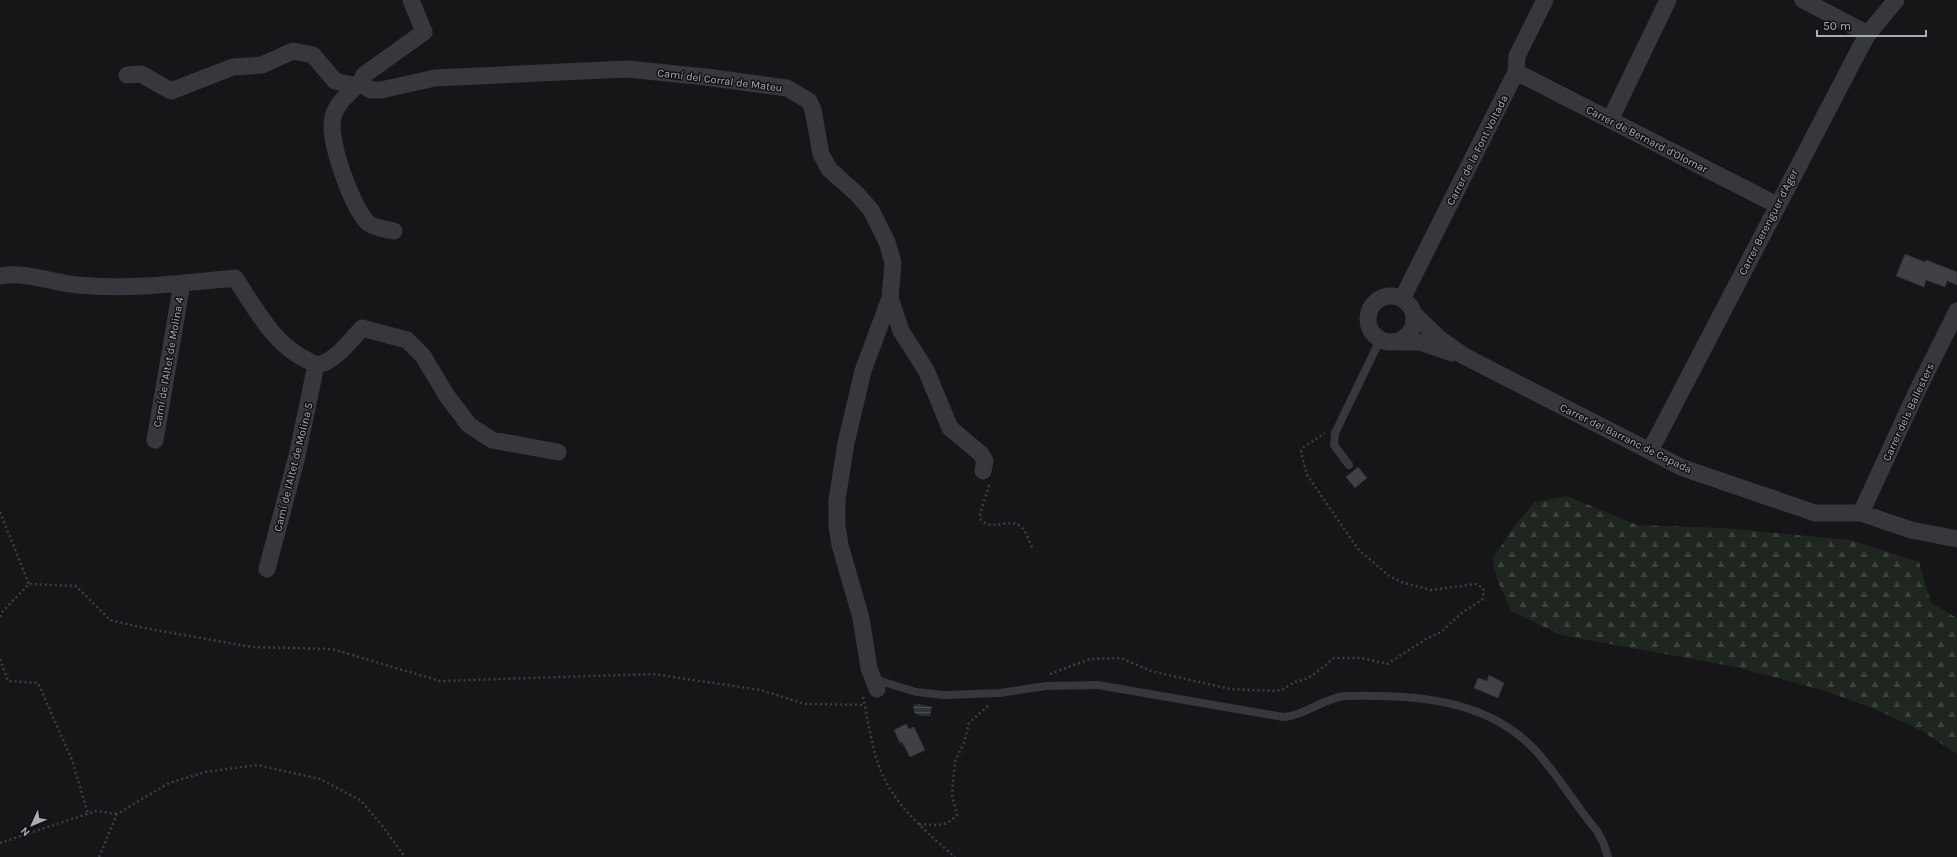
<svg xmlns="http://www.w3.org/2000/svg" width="1957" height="857" font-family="Karla,sans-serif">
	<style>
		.forest { fill: url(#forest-firs) }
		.water { fill: url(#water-rules) }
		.building { fill: #404145; stroke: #303034 }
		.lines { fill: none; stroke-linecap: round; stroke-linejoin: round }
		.path { stroke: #3d3f44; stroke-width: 2.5; stroke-dasharray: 2 3; stroke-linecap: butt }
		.service { stroke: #37383d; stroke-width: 8 }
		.minor { stroke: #37383d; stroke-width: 17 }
		.labels { text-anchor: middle; stroke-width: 3; stroke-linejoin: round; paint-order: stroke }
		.street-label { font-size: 11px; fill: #a8adb8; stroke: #111113 }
	</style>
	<defs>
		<pattern id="forest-firs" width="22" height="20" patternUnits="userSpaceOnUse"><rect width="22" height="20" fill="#1e261f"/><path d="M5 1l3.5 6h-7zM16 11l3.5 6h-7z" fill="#3c433d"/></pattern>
		<pattern id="water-rules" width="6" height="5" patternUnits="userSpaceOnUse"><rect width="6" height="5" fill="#2c353c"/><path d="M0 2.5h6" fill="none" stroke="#485056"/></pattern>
	</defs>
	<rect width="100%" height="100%" fill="#161618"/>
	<path class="forest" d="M1567 496 1637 525 1723 528 1850 540 1919 562 1931 603 1957 618V754L1922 731 1875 709 1825 691 1736 667 1561 635 1511 611 1497 579 1492 559 1516 524 1535 502Z"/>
	<path class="water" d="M919 704 932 707 930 716C923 715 915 718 913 708L914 705Z"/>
	<path class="building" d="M1905 254 1925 262 1926 260 1957 272V285L1947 281 1945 287 1926 280 1924 287 1896 276Z
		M1358 467 1367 478 1355 488 1346 477Z
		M1489 675 1504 683 1498 698 1474 688 1478 678 1487 681Z
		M906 724 909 729 914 727 925 750 910 757 902 742 900 743 894 730Z"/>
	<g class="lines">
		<path class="path" d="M989 485 980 514 981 520C994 533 1013 514 1024 530 1028 536 1030 544 1033 550
			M0 512 29 584
			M0 617 3 611 29 584 76 586 110 620 144 628 252 647 332 649 440 681 653 674 761 690 805 704 865 705
			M0 659 8 681 38 683 72 760 88 814
			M1050 674 1090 659 1121 658 1151 671 1230 689 1273 691 1282 690 1294 682 1304 680 1313 675 1334 658H1361L1387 664 1426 639 1441 632 1463 612 1482 600 1484 592 1483 588 1476 584 1431 590 1401 582 1388 575 1358 549 1307 475 1301 452 1304 447 1325 433
			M863 697C868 720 871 744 879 766 891 802 927 833 955 857
			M919 824C936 825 945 828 957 815L952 795 955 761 964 743 969 723 989 705
			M0 843 96 811 117 814
			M99 857 117 814 169 783 206 772 257 765 320 779 360 800 381 824 405 857"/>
		<path class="service" d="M1349 465 1334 445 1335 433 1380 340
			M874 679 916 692 944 695 1000 693 1046 686 1098 685 1283 717C1304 716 1322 699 1344 696 1412 695 1486 697 1536 751 1558 775 1575 805 1597 831L1603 842 1608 857"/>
		<path class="minor" d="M411 0 424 32 364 75 362 80 367 88 371 90H381L435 78 627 69 706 77 787 88 809 101 813 110 821 154 829 169 857 194 871 210 887 242 893 263 890 298 863 371 846 443 837 500V526L840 545 861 618 869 668 877 689
			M1803 0 1868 34
			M1516 72 1777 205
			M127 75 141 74 171 91 233 67 262 65 293 51 313 55 335 81 356 86 363 84
			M356 86C347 95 336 104 333 117 327 139 352 207 368 223 374 228 386 229 394 231
			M1610 120 1668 0
			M0 276C26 271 52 283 78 285 130 290 183 283 235 278 256 309 273 344 307 360 312 363 318 366 324 363 339 356 351 340 362 328L407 340 423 356 447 396 469 425 492 440 558 452
			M1368 319a23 23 0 1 1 46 0a23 23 0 1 1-46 0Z
			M890 298 901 331 926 370 950 428 981 454 985 461 983 471
			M1402 299 1516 72 1517 56 1545 0
			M1413 313 1440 339 1464 356 1683 468 1815 513H1861L1911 530 1957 539
			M1396 342H1420L1452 353
			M155 440 182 283
			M1650 451 1859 50 1868 34 1896 0
			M1861 513 1918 389 1957 311
			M267 569 297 456 316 365"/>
	</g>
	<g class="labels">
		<g class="street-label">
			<text transform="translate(720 80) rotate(7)" y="4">Camí del Corral de Mateu</text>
			<text transform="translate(1647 139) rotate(27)" y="4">Carrer de Bernard d'Olomar</text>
			<text transform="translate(1477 150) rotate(-63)" y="4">Carrer de la Font Voltada</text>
			<text transform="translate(1768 222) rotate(-63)" y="4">Carrer Berenguer d'Ager</text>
			<text transform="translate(168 362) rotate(-80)" y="4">Camí de l'Altet de Molina 4</text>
			<text transform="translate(1908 412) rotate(-65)" y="4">Carrer dels Ballesters</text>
			<text transform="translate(1626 438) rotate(26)" y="4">Carrer del Barranc de Capada</text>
			<text transform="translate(293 467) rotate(-76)" y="4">Camí de l'Altet de Molina 5</text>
		</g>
	</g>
	<g transform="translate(32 825) rotate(226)" stroke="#111113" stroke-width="3" paint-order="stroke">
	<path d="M0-3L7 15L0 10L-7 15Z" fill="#a8adb8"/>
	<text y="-6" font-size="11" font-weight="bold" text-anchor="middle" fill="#a8adb8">N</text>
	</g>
	<path d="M1817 30v6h109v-6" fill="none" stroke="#a8adb8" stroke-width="2"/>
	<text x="1823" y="30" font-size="12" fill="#a8adb8" stroke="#111113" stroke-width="3" paint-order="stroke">50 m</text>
</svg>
